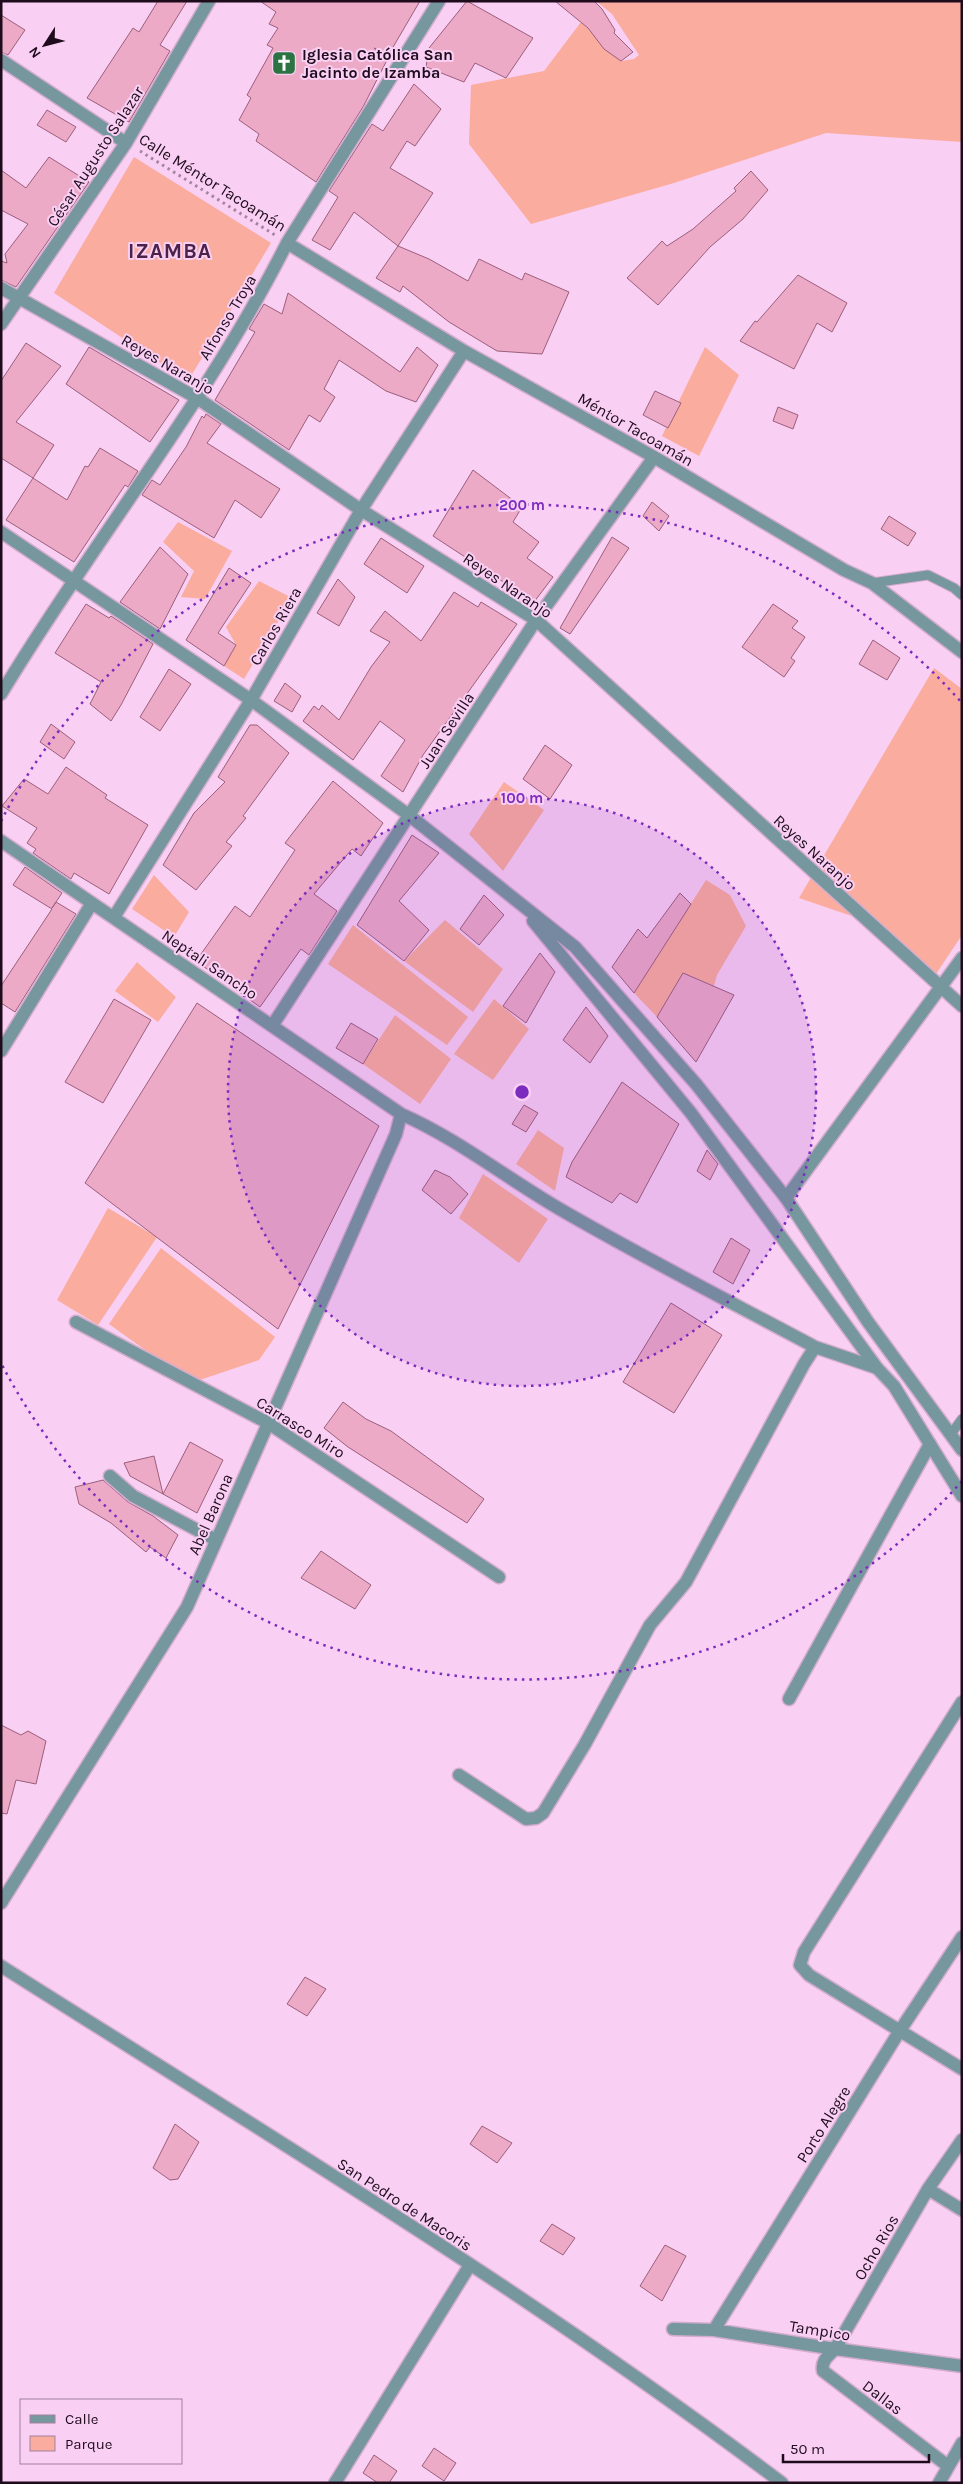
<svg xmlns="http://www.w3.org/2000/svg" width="963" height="2484" font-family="Karla,sans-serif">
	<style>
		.green { fill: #faac9e }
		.building { fill: #ecaac7; stroke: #9b5f7b }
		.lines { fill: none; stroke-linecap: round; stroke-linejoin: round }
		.service-casing { stroke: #d2accd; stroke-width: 11 }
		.minor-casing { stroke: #d2accd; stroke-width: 15 }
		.tertiary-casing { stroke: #d2accd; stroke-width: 15 }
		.path { stroke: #a584a1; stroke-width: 3; stroke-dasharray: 2.5 4; stroke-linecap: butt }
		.service { stroke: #76979e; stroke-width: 9 }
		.minor { stroke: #76979e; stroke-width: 12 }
		.tertiary { stroke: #76979e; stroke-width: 12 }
		.ring { fill: none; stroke: #7b2cbf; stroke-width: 2.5; stroke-dasharray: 2.5 5 }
		.labels { text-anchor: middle; stroke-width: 4; stroke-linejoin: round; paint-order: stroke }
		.poi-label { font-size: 16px; font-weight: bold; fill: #1e0c1c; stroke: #facff4; text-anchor: start }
		.street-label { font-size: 16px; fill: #1e0c1c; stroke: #facff4 }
		.district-label { font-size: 21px; font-weight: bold; letter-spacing: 1px; fill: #4c2249; stroke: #facff4 }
		.centre { fill: #7b2cbf; stroke: #facff4; stroke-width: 2.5 }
		.ring-label { font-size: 15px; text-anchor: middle; font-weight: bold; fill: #7b2cbf; stroke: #facff4; stroke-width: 4; stroke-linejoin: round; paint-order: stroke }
	</style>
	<rect width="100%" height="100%" fill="#facff4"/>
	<path class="green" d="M596 1H962V142L826 133 674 183 531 224 469 144 471 85 544 71 581 22 621 61 634 59 639 55 612 14Z
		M134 157 271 243 188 381 54 293Z
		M705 347 739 375 699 456 662 436Z
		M178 522 232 551 205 599 181 597 194 571 163 542Z
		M259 581 292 598 244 679 224 666 236 645 226 627Z
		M934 668 962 689V935L934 977 878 925 799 898Z
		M504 782 544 810 503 871 469 834Z
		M154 875 189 912 174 937 132 909Z
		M706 880 730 895 746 926 717 975 714 986 683 973 657 1017 634 993Z
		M445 920 503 969 473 1012 404 961Z
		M353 925 468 1017 447 1045 328 964Z
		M137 962 176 997 158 1022 115 991Z
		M494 999 529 1029 493 1080 454 1054Z
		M395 1015 451 1059 420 1104 363 1064Z
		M538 1130 564 1148 555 1191 516 1164Z
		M483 1174 548 1219 519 1263 459 1218Z
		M108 1208 157 1237 98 1325 57 1300Z
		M161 1248 275 1337 259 1360 191 1383 109 1324Z"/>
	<path class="building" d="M158 1H187L160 45 170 51 129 122 87 98 133 28 139 32Z
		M260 1H420L389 54 374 48 386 59V62L363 107 316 182 256 141 259 134 239 120 251 98 247 95 273 48 267 45 278 28 269 24 276 12Z
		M467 1 533 38 506 78 475 63 464 82 426 67 429 48Z
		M555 1H594L602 9 615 30 614 33 633 52 621 61 604 49 588 28Z
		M1 15 25 30 8 55 1 52Z
		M414 84 441 109 415 146 407 141 390 168 433 193 398 246 354 212 330 250 312 240 338 197 329 191 372 124 383 131Z
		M47 110 76 127 66 142 37 125Z
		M49 157 89 182 16 287 1 280V261L7 263 5 254 28 224 1 210V170L26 188Z
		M751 171 768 190 743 219 710 247 658 305 627 278 662 241 667 246 693 229 736 191 734 188Z
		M398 246 429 259 468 281 479 259 522 280 525 273 569 292 542 354 497 351 449 322 403 286 400 292 376 278Z
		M798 275 847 303 832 332 817 323 794 369 740 341 755 321 757 322Z
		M288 293 400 372 417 347 438 365 416 402 386 391 339 360 324 389 335 397 320 422 309 415 289 450 215 400 255 332 249 329 264 304 282 314Z
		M26 343 61 366 16 422 54 445 33 478 1 458V381Z
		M89 347 179 400 150 442 66 384Z
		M655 391 681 403 668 428 643 415Z
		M778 407 798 415 793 429 773 421Z
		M206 414 221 424 207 443 280 489 261 518 235 500 214 538 142 495 152 480 160 485 186 447 202 416 204 418Z
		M100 448 138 471 128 487 125 485 74 562 6 520 33 478 67 500 85 466 88 467Z
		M473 470 522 507 513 522 539 542 527 558 553 577 534 602 433 536Z
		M652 502 669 516 659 531 643 516Z
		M889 516 916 533 908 546 881 529Z
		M612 537 629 548 570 634 560 628Z
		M381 538 424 566 407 593 364 564Z
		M160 547 188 574 160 629 120 602Z
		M229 568 251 583 218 633 236 645 224 666 186 640Z
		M338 579 355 597 339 626 317 613Z
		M454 592 478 607 481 602 517 624 423 755 403 792 381 776 405 740 380 721 353 760 303 721 314 706 319 710 322 705 339 720 371 667 390 642 370 631 385 611 421 641Z
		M86 604 109 618 111 616 153 644 121 705 111 721 90 704 101 682 55 653Z
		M773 604 798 621 792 628 805 637 791 658 795 661 784 677 742 647Z
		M873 640 900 658 887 680 859 664Z
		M169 669 191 684 160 731 140 717Z
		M285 683 301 696 292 712 274 701Z
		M51 724 75 742 64 759 40 742Z
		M250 725H257L289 753 243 816 246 818 226 842 232 846 196 890 163 865 194 813 225 782 218 777Z
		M545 745 572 765 550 799 523 779Z
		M66 767 107 795 105 798 148 825 109 894 74 873 71 879 33 853 36 849 27 843 37 828 2 806 24 779 48 794Z
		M333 781 383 823 361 856 352 849 314 894 337 911 309 955 301 949 260 1007 196 961 235 906 250 917 295 850 285 843Z
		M412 835 439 853 399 901 429 930 404 961 357 925Z
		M25 867 62 893 52 908 56 902 76 914 15 1012 1 1003V986L52 909 13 885Z
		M680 893 691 904 634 993 612 967 638 929 647 938Z
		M484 895 504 915 479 945 460 929Z
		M540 953 555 972 526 1023 503 1006Z
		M683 973 734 995 696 1062 657 1017Z
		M114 999 151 1020 103 1103 65 1082Z
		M197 1003 379 1126 278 1329 85 1183Z
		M586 1007 608 1036 590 1063 563 1040Z
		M351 1023 378 1039 363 1064 336 1048Z
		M622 1082 679 1124 637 1203 620 1193 612 1203 566 1177 572 1162Z
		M524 1105 538 1113 526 1132 512 1124Z
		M707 1150 718 1164 710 1180 697 1171Z
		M435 1170 450 1177 468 1194 451 1214 422 1190Z
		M731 1238 750 1250 733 1284 713 1272Z
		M671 1303 722 1335 674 1413 623 1382Z
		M343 1402 366 1419 391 1431 484 1499 467 1523 348 1447 324 1428Z
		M190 1442 223 1460 197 1513 163 1494Z
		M154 1456 163 1494 130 1476 124 1463Z
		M103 1480 128 1502 153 1516 178 1535 166 1558 150 1547 146 1552 111 1523 79 1504 75 1487Z
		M321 1551 371 1585 355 1609 301 1578Z
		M1 1725 21 1735 28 1731 46 1741 36 1784 16 1780 7 1814 1 1813Z
		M305 1977 326 1989 307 2016 287 2004Z
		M175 2124 199 2142 178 2179 170 2180 153 2168Z
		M482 2126 512 2143 497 2163 470 2144Z
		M552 2224 575 2238 563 2255 540 2241Z
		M665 2245 686 2256 662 2301 640 2286Z
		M434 2448 456 2463 444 2481 422 2466Z
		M374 2455 397 2471 389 2483H378L363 2473Z"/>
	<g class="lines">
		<defs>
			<path id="service" d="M872 583 928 575 954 588 962 595
				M951 1434 962 1419"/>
			<path id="minor" d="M1 60 126 143
				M287 243 464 351 654 457 844 570 872 583 962 652
				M1 288 197 398 361 510 536 620 962 1006
				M1 324 126 143 209 1
				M1 694C93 541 207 402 287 243L439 1
				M1 841 401 1114C456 1138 505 1177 558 1208 642 1257 729 1301 815 1347
				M114 917 251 700 361 510 464 351
				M272 1026 536 620 654 457
				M1 1051 92 903
				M786 1198 962 958
				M76 1322 268 1423 499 1577
				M110 1476 133 1496 216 1540
				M789 1699 930 1444
				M962 1702 804 1952 800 1965 809 1975 962 2069
				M459 1775 526 1819 536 1818 543 1813 585 1744 650 1625 686 1582 804 1364 815 1347 877 1368
				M1 1903 187 1607 396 1134 401 1114
				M1 1966C265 2133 533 2295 782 2483
				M928 2189 962 2210
				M673 2329 714 2330 835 2349 962 2366
				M714 2330 899 2032 962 1937
				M948 2466 823 2371C821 2361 828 2356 835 2349L928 2189 962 2140
				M335 2483 470 2265
				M939 2483 962 2443"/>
			<path id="tertiary" d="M1 532 251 700 410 816 575 947 696 1084 786 1198 868 1322 962 1450
				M533 921 691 1113 877 1368 894 1386 962 1496"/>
		</defs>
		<use href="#service" class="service-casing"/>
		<use href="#minor" class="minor-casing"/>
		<use href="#tertiary" class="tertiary-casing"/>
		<path class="path" d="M140 151 275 235"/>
		<use href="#service" class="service"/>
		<use href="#minor" class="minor"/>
		<use href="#tertiary" class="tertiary"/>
	</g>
	<circle cx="522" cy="1092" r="294" fill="#7b2cbf" fill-opacity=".12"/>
	<g class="ring">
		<circle cx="522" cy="1092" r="294"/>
		<path d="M962 1481A587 587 0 0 1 1 1363M1 821A587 587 0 0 1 962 703"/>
	</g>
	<defs>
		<symbol id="church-square" viewBox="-11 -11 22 22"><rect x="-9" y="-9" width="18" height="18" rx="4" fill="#2b7442" stroke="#facff4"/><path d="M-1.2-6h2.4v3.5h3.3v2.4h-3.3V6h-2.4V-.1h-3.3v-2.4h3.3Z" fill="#fff"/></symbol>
	</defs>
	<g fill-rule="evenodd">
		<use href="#church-square" x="270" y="49" width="28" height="28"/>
	</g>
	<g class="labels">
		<g class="poi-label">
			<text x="302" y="60">Iglesia Católica San<tspan x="302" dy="18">Jacinto de Izamba</tspan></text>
		</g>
		<g class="street-label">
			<text transform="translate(95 156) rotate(-57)" y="6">César Augusto Salazar</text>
			<text transform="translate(213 182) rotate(32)" y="6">Calle Méntor Tacoamán</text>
			<text transform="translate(227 317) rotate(-59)" y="6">Alfonso Troya</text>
			<text transform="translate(168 364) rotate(30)" y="6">Reyes Naranjo</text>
			<text transform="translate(636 429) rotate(30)" y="6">Méntor Tacoamán</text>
			<text transform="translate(508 585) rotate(34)" y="6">Reyes Naranjo</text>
			<text transform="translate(275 626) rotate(-60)" y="6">Carlos Riera</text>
			<text transform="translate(446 730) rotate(-57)" y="6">Juan Sevilla</text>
			<text transform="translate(815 852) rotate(42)" y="6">Reyes Naranjo</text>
			<text transform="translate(210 964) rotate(34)" y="6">Neptali Sancho</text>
			<text transform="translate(301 1427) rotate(32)" y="6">Carrasco Miro</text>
			<text transform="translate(210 1514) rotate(-66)" y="6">Abel Barona</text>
			<text transform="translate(823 2124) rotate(-58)" y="6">Porto Alegre</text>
			<text transform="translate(405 2204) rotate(33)" y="6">San Pedro de Macoris</text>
			<text transform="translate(876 2247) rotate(-60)" y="6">Ocho Rios</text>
			<text transform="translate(820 2330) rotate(9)" y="6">Tampico</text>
			<text transform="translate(883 2397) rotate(37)" y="6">Dallas</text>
		</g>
		<g class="district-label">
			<text x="170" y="258">IZAMBA</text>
		</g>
	</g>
	<circle cx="522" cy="1092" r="8" class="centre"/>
	<g class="ring-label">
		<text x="522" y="510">200 m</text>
		<text x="522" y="803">100 m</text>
	</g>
	<rect width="963" height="2484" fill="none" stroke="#1e0c1c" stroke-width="5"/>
	<rect x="20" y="2399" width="162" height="65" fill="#facff4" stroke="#a2819e"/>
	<rect x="30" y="2415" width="25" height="8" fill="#76979e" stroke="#a2819e"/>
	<text x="65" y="2424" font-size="15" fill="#1e0c1c">Calle</text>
	<rect x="30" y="2436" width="25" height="15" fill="#faac9e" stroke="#a2819e"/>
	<text x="65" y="2449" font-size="15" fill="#1e0c1c">Parque</text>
	<g transform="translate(45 45) rotate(234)" stroke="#facff4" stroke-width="4" paint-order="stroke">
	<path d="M0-4L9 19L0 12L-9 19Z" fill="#1e0c1c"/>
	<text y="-8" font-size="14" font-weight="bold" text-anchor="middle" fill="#1e0c1c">N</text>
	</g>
	<path d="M783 2454v8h146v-8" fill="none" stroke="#1e0c1c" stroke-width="2.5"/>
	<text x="790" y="2454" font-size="15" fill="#1e0c1c" stroke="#facff4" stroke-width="4" paint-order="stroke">50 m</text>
</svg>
